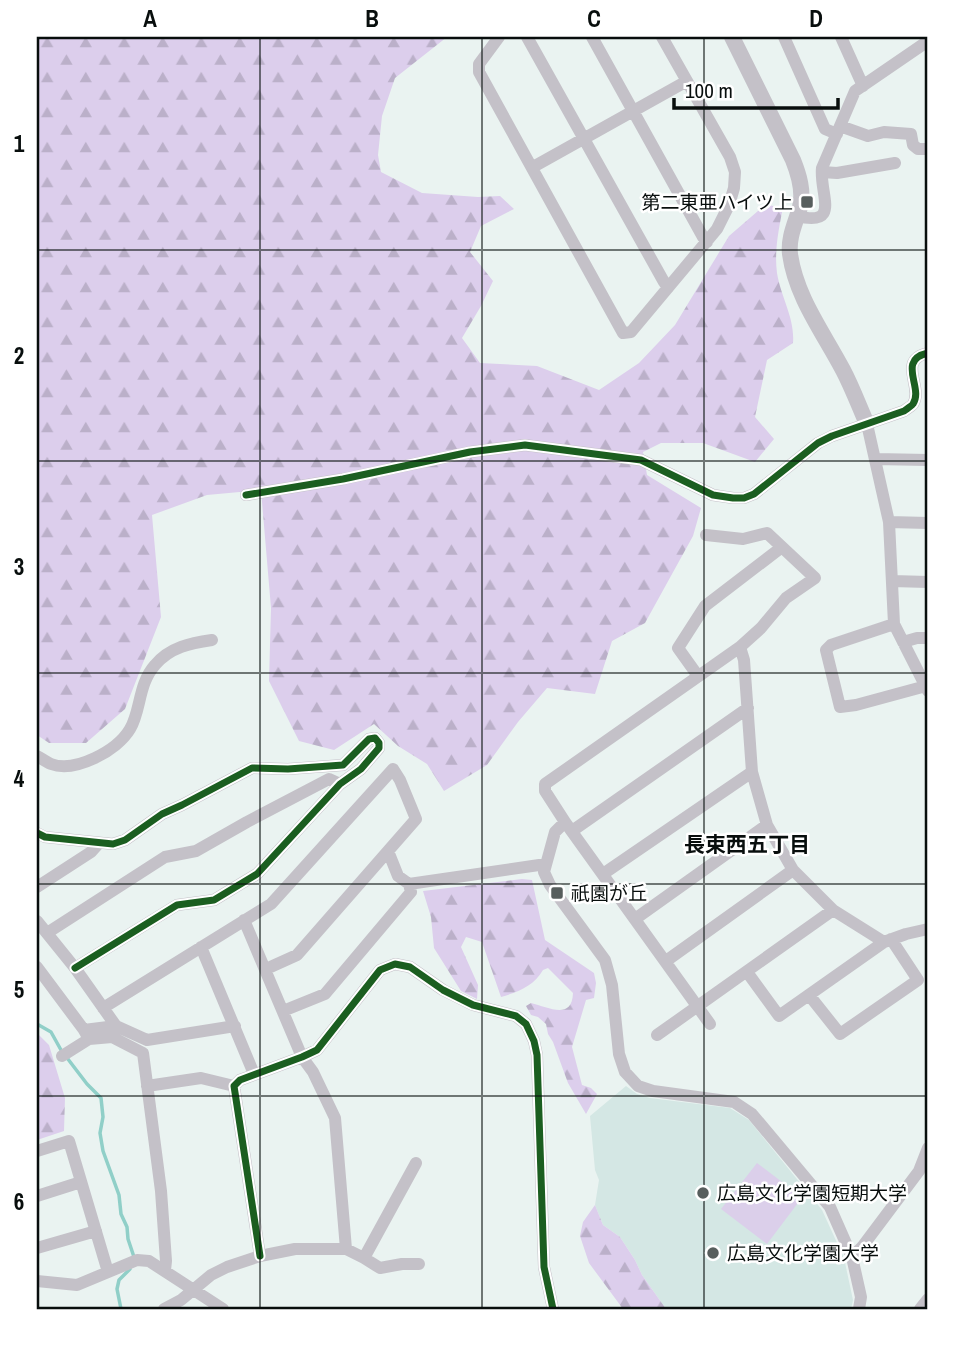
<svg xmlns="http://www.w3.org/2000/svg" width="965" height="1346" font-family="'Archivo Narrow','Noto Sans JP',sans-serif">
	<style>
		.built { fill: #d4e7e4 }
		.forest { fill: url(#forest-firs) }
		.garden { fill: #dbcfea }
		.lines { fill: none; stroke-linecap: round; stroke-linejoin: round }
		.stream { stroke: #90cfc8; stroke-width: 3.5 }
		.minor { stroke: #c4c1c8; stroke-width: 12 }
		.tertiary { stroke: #c4c1c8; stroke-width: 16 }
		.cycleway-casing { stroke: #fff; stroke-width: 11 }
		.cycleway { stroke: #1b5e20; stroke-width: 7 }
		.grid { fill: none; stroke: #080e0d; stroke-width: 2; stroke-opacity: 0.55 }
		.poi-dot { fill: #575e5d; stroke: #fff; stroke-width: 2.5 }
		.labels { text-anchor: middle; stroke-width: 5; stroke-linejoin: round; paint-order: stroke }
		.poi-label { font-size: 19px; fill: #080e0d; stroke: #fff; text-anchor: start }
		.neighbourhood-label { font-size: 21px; font-weight: bold; fill: #080e0d; stroke: #fff }
		.neatline { fill: none; stroke: #080e0d; stroke-width: 2.5 }
		.grid-label { font-size: 23px; text-anchor: middle; font-weight: bold; fill: #080e0d }
	</style>
	<defs>
		<pattern id="forest-firs" width="22" height="20" patternUnits="userSpaceOnUse" patternTransform="scale(1.75)"><rect width="22" height="20" fill="#dcceec"/><path d="M5 1l3.5 6h-7zM16 11l3.5 6h-7z" fill="#bbb0c9"/></pattern>
	</defs>
	<rect width="100%" height="100%" fill="#eaf3f1"/>
	<path class="built" d="M626 1086 637 1094 650 1098 730 1108 749 1120 822 1210 844 1258 853 1300 851 1309H666L642 1275 635 1260 620 1237 603 1225 595 1205 599 1180 595 1170 590 1116Z"/>
	<path class="forest" d="M37 37H447L395 78 382 116 378 155 381 172 422 193 478 197 500 196 514 209 481 226 470 252 493 281 481 306 462 338 480 363 537 366 599 390 639 363 675 325 729 236 765 205 783 207C779 228 774 251 777 273 781 298 795 318 793 343L767 360 755 417 774 439 755 462 703 443H661L643 452 647 475 701 508 693 536 645 623 612 641 595 694 547 688 518 722 487 765 444 791 427 764 398 746 374 724 334 750 299 741 269 681 271 608 261 490 207 495 152 515 161 617 125 709 86 743H49L37 735Z
		M522 879 532 880 545 940 594 973 596 983 594 998 586 1000 572 1047 582 1085 591 1088 597 1094 586 1114 568 1083 553 1042 548 1034 546 1024 538 1017 531 1015 526 1006 531 1003C548 1007 572 1021 573 993L548 968 543 970C534 986 518 992 501 997L482 942 466 937 461 947 478 985 477 999 461 991 434 948 431 917 423 891Z
		M37 1033 49 1045 65 1098 64 1131 37 1140Z
		M595 1205 603 1225 620 1237 635 1260 642 1275 666 1309H623L589 1263 580 1236 583 1222Z"/>
	<path class="garden" d="M757 1163 798 1194 801 1199 767 1244 721 1209Z"/>
	<g class="lines">
		<path class="stream" d="M37 1024 51 1032 61 1050 87 1084 101 1098 103 1117 100 1133 103 1151 119 1195 121 1214 127 1227 128 1239 134 1257
			M121 1309 117 1289 119 1280 130 1269"/>
		<path class="minor" d="M499 37 479 64V72L623 333 631 332 717 229 729 205 734 188 735 172 730 157 662 37
			M527 37 664 282 668 288
			M592 37 703 237 707 242
			M784 37 825 129 837 134
			M841 37 863 86
			M840 126 868 136 884 132 911 134 913 145 918 149H928
			M533 167 687 81
			M822 172 837 173 895 163
			M797 216C842 227 819 194 822 168L855 91 928 41
			M867 424 889 522 894 624 928 691
			M875 459 928 460
			M246 495 343 479 470 452 525 445 641 460 713 495 733 498H744L754 494 818 443 832 436 904 411C905 410 913 405 913 404 924 388 896 360 928 353
			M889 522 928 523
			M706 535 743 539 767 533 815 578 786 598 761 628 740 647 545 784V791L565 822 710 1024
			M892 581 928 582
			M894 624 831 645 826 650 840 707 856 705 926 686
			M903 642 917 638H928
			M740 647 744 660 752 772 767 825 793 870 833 910 884 942 906 934 928 929
			M698 676 678 648 705 606 782 547
			M37 756C41 758 46 762 51 764 75 773 117 751 130 729 141 711 138 684 155 665 170 647 191 643 212 640
			M565 822 555 832 544 872 550 885 605 960 612 985 619 1054 625 1072 638 1086 653 1091 734 1102 752 1114 830 1207 852 1257 861 1297 859 1309
			M572 831 748 708
			M37 833 45 837 113 844 125 840 162 814 182 805 252 768 288 769 343 765 369 739 375 738 379 743V748L361 769 340 784 257 874 214 900 177 905 75 968
			M388 851 398 876 409 884 546 864
			M603 874 752 772
			M37 887 91 852 99 843
			M635 919 767 825
			M244 920 302 1057 313 1072 335 1118 346 1249
			M37 921 75 968 116 1026 147 1040 235 1026
			M47 933 165 857 196 851 247 822 329 779 340 784
			M201 947 254 1074
			M666 961 793 870
			M37 967 84 1030 116 1026
			M747 972 779 1016 884 942
			M809 995 840 1034 918 980 891 939
			M103 1008 271 904 393 769 400 780 416 819 297 955 266 969
			M283 1011 325 994 411 892 409 884
			M84 1030 89 1039 112 1037 143 1053 161 1191 166 1261 165 1270
			M657 1035 833 910
			M62 1056 89 1039
			M147 1086 201 1078 234 1086
			M37 1151 69 1141 108 1272
			M37 1196 81 1182
			M37 1248 96 1231
			M260 1256 234 1086 240 1080 302 1057 317 1050 380 970 395 964 410 967 443 990 473 1005 516 1016 526 1024 534 1041 537 1055 544 1267 553 1309
			M852 1257 862 1247 919 1171 928 1148
			M364 1258 416 1163
			M37 1281 77 1285 137 1260 149 1261 223 1309
			M164 1309 181 1300 211 1275 227 1267 260 1256 295 1249H346L364 1258 380 1268 402 1264H419
			M920 1309 928 1299"/>
		<path class="tertiary" d="M732 37 793 160C799 175 804 191 800 207 796 222 788 237 790 254 796 297 823 332 843 370 852 387 859 406 867 424"/>
		<defs>
			<path id="cycleway" d="M246 495 343 479 470 452 525 445 641 460 713 495 733 498H744L754 494 818 443 832 436 904 411C905 410 913 405 913 404 924 388 896 360 928 353
				M37 833 45 837 113 844 125 840 162 814 182 805 252 768 288 769 343 765 369 739 375 738 379 743V748L361 769 340 784 257 874 214 900 177 905 75 968
				M260 1256 234 1086 240 1080 302 1057 317 1050 380 970 395 964 410 967 443 990 473 1005 516 1016 526 1024 534 1041 537 1055 544 1267 553 1309"/>
		</defs>
		<use href="#cycleway" class="cycleway-casing"/>
		<use href="#cycleway" class="cycleway"/>
	</g>
	<path class="grid" d="M260 37V1309M482 37V1309M704 37V1309M37 250H928M37 461H928M37 673H928M37 884H928M37 1096H928"/>
	<g class="poi-dot">
		<rect x="800" y="195" width="14" height="14" rx="3.5"/>
		<rect x="550" y="886" width="14" height="14" rx="3.5"/>
		<circle cx="703" cy="1193" r="7"/>
		<circle cx="713" cy="1253" r="7"/>
	</g>
	<g class="labels">
		<g class="poi-label">
			<text x="793" y="209" text-anchor="end">第二東亜ハイツ上</text>
			<text x="571" y="900">祇園が丘</text>
			<text x="717" y="1200">広島文化学園短期大学</text>
			<text x="727" y="1260">広島文化学園大学</text>
		</g>
		<g class="neighbourhood-label">
			<text x="747" y="852">長束西五丁目</text>
		</g>
	</g>
	<rect width="965" height="1346" fill="none" stroke="#ffffff" stroke-width="77"/>
	<path d="M674 98v10h164v-10" fill="none" stroke="#080e0d" stroke-width="3.5"/>
	<text x="685" y="98" font-size="21" fill="#080e0d" stroke="#ffffff" stroke-width="5" paint-order="stroke">100 m</text>
	<rect x="38" y="38" width="888" height="1270" class="neatline"/>
	<g class="grid-label">
		<text x="150" y="27">A</text>
		<text x="372" y="27">B</text>
		<text x="594" y="27">C</text>
		<text x="816" y="27">D</text>
		<text x="19" y="152">1</text>
		<text x="19" y="364">2</text>
		<text x="19" y="575">3</text>
		<text x="19" y="787">4</text>
		<text x="19" y="998">5</text>
		<text x="19" y="1210">6</text>
	</g>
</svg>
